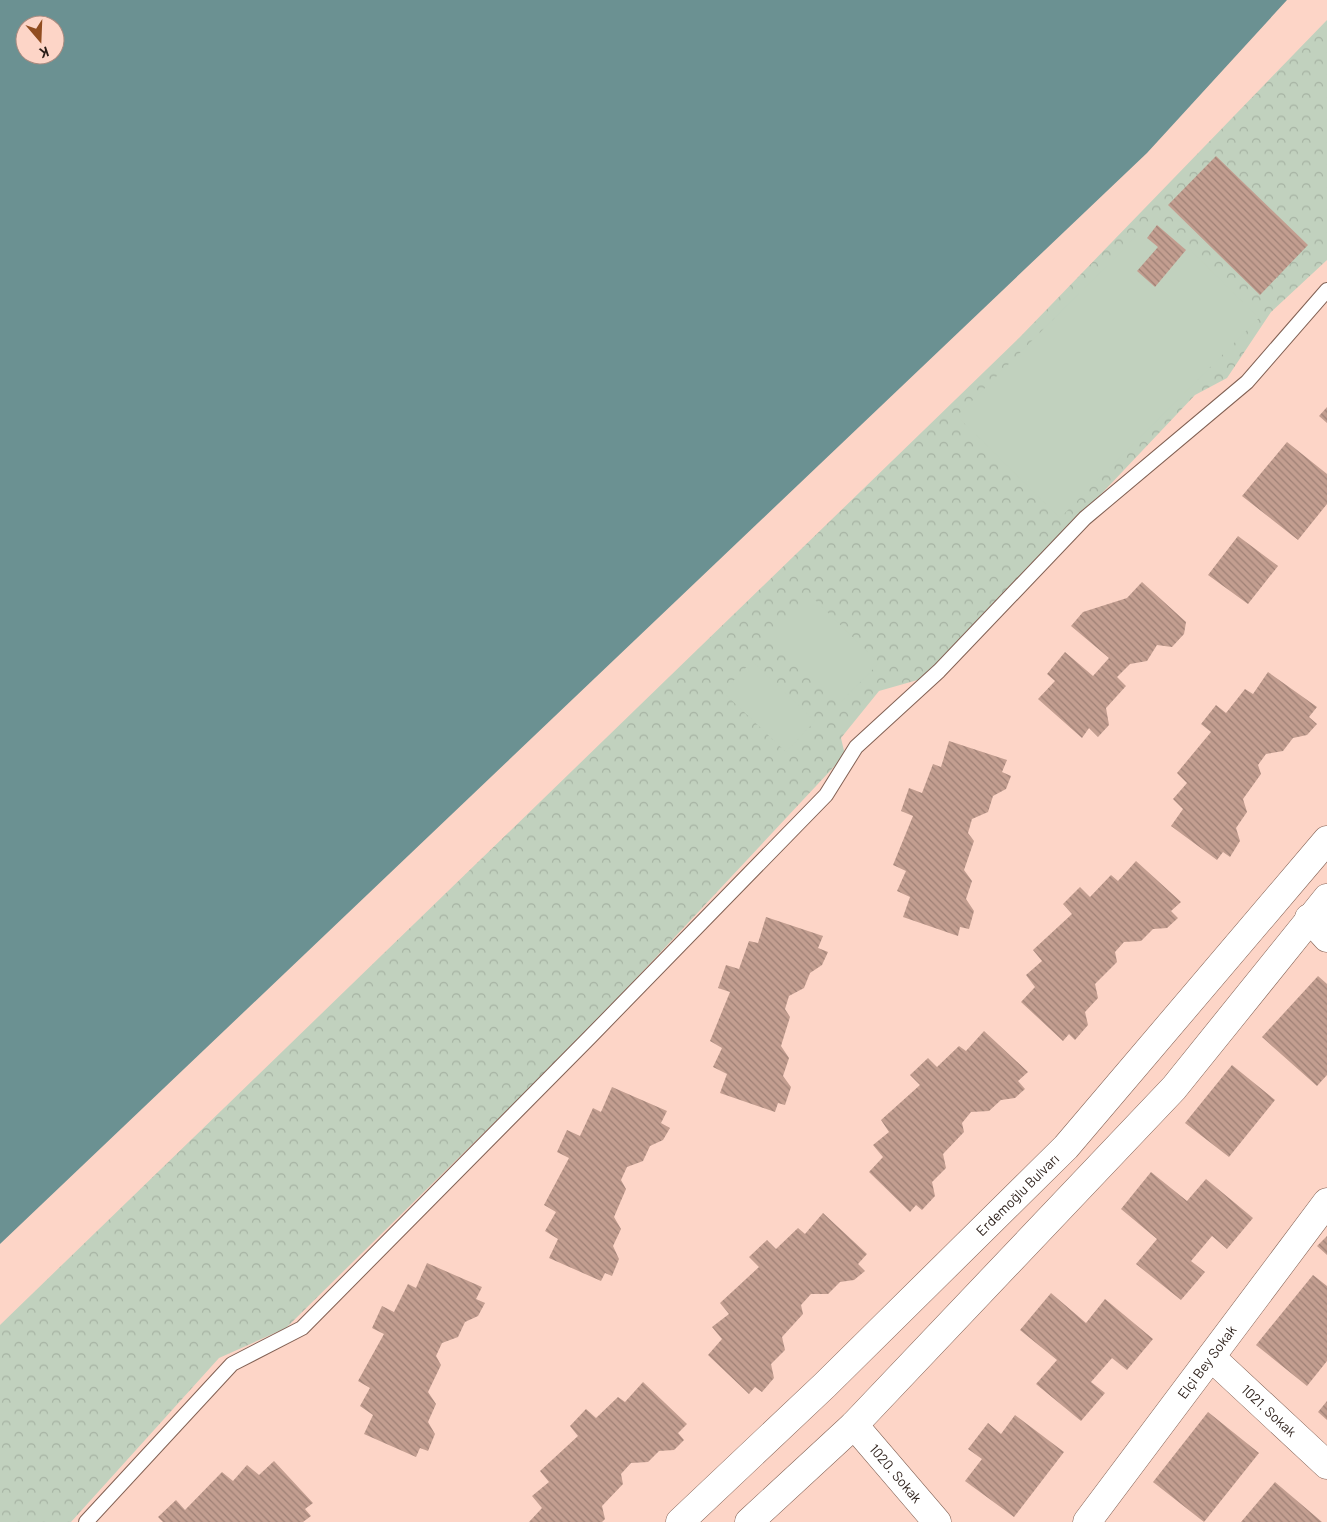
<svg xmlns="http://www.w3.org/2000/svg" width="1327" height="1522" font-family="Barlow,sans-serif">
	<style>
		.park { fill: url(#park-crowns) }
		.pitch { fill: #c1d1be }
		.water { fill: #6b9192; fill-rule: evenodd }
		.building { fill: url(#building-back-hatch) }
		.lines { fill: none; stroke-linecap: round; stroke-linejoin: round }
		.service-casing { stroke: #826154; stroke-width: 16 }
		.minor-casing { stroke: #826154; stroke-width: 29 }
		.secondary-casing { stroke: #826154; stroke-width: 29 }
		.service { stroke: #fff; stroke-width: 14 }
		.minor { stroke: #fff; stroke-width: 28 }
		.secondary { stroke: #fff; stroke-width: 28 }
		.labels { text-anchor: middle; stroke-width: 4; stroke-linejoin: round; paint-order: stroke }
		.street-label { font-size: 14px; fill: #291c16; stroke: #fdd5c7 }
	</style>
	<defs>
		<pattern id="park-crowns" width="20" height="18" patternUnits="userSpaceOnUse" patternTransform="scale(1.25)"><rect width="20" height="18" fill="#c1d1be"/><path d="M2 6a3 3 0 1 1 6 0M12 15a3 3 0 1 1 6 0" fill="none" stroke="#a6b3a3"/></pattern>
		<pattern id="building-back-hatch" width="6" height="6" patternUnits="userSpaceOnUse" patternTransform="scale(1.25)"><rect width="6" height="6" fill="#c39e90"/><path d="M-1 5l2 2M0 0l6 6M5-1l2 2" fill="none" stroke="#9e8075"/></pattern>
	</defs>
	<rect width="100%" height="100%" fill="#fdd5c7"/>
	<path class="park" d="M1327 20V260L1271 312 1227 378 1195 395 928 677 879 691 841 738 845 755 586 1032 286 1328 219 1358 71 1522H0V1325L1020 337Z"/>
	<path class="pitch" d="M1156 216 1259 318 1060 518 957 416Z
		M810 595 879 663 841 702 772 633Z
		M752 661 815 721 786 752 723 692Z"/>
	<path class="water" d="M0 0H1287L1147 153 0 1244ZM25 25H55V55H25Z"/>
	<path class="building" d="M1216 156 1308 245 1260 295 1168 205Z
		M1157 225 1186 250 1155 287 1137 271 1158 247 1147 238Z
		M1327 407V423L1319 416Z
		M1287 442 1327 474V504L1298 540 1242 496Z
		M1238 536 1278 566 1248 604 1208 575Z
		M1142 582 1186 622 1184 634 1172 647 1157 645 1147 661 1130 664 1117 677 1126 686 1106 708 1109 725 1098 737 1089 728 1082 738 1038 699 1055 681 1047 674 1065 652 1093 676 1109 658 1071 626 1083 612 1127 598Z
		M1268 672 1317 707 1309 717 1317 724 1307 735 1293 738 1283 751 1266 754 1258 765 1261 774 1243 799 1247 812 1236 828 1240 841 1230 857 1223 852 1217 860 1171 826 1183 809 1173 799 1187 783 1177 773 1211 732 1201 724 1216 705 1226 713 1245 689 1253 694Z
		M949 741 1007 760 1002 772 1011 776 1006 789 993 796 988 812 972 819 968 833 974 841 964 870 972 881 966 899 974 911 969 929 960 927 958 936 903 917 910 897 897 891 906 871 893 865 913 816 901 811 909 788 922 793 933 764 941 767Z
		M1136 861 1181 902 1171 911 1178 918 1167 928 1153 929 1141 941 1124 942 1115 952 1117 962 1095 984 1098 998 1085 1012 1088 1025 1075 1040 1069 1034 1063 1041 1021 1002 1035 987 1026 975 1042 961 1033 950 1072 914 1063 904 1080 887 1090 897 1111 875 1118 881Z
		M766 917 823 936 818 948 828 952 822 965 810 973 804 988 789 996 785 1009 790 1017 781 1046 789 1058 783 1076 791 1087 785 1105 778 1103 775 1112 720 1093 727 1074 713 1067 722 1048 710 1041 730 992 718 988 726 965 739 969 749 941 758 943Z
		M1318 976 1327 984V1075L1317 1086 1262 1037Z
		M984 1031 1028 1072 1018 1081 1025 1089 1015 1098 1001 1100 989 1111 971 1112 962 1123 964 1132 943 1154 946 1168 932 1182 935 1196 922 1210 916 1205 910 1212 869 1172 883 1157 873 1145 889 1132 881 1120 920 1085 910 1075 928 1058 937 1067 959 1046 966 1051Z
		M1232 1065 1275 1100 1229 1157 1185 1123Z
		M612 1087 667 1111 661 1123 670 1128 663 1140 650 1146 643 1161 627 1167 621 1180 626 1189 614 1217 621 1229 613 1246 619 1259 612 1276 605 1273 601 1281 549 1258 558 1239 545 1231 556 1212 544 1205 569 1158 557 1152 567 1130 580 1136 593 1108 601 1112Z
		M1151 1172 1187 1201 1206 1179 1253 1218 1227 1249 1212 1236 1191 1261 1205 1272 1181 1300 1136 1264 1157 1239 1121 1209Z
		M823 1213 867 1254 858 1264 865 1271 854 1280 840 1282 828 1294H811L801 1305 803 1314 782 1337 785 1350 771 1364 774 1378 762 1392 755 1387 749 1394 708 1355 722 1339 712 1327 729 1314 720 1303 759 1267 749 1257 767 1240 776 1249 798 1228 805 1234Z
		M1327 1236V1255L1317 1246Z
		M427 1263 482 1287 476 1299 485 1303 478 1316 465 1322 458 1337 442 1343 436 1356 441 1365 428 1392 436 1404 428 1422 435 1434 428 1451 420 1448 416 1457 364 1434 373 1415 360 1406 370 1388 358 1381 384 1334 372 1328 382 1306 394 1312 408 1284 416 1288Z
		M1313 1275 1327 1286V1361L1307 1386 1256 1345Z
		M1051 1293 1086 1323 1105 1299 1153 1339 1127 1370 1112 1358 1091 1382 1105 1393 1081 1421 1036 1384 1057 1360 1020 1330Z
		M643 1382 687 1424 678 1433 684 1440 674 1450 659 1451 648 1462 631 1463 621 1474 623 1484 602 1506 605 1519 602 1522H529L542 1508 532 1496 549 1482 540 1471 578 1436 570 1426 586 1409 596 1418 618 1397 625 1402Z
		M1327 1401V1420L1318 1412Z
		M1208 1412 1259 1453 1204 1522 1153 1482Z
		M1015 1415 1064 1452 1014 1517 965 1481 982 1459 968 1449 988 1423 1001 1434Z
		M274 1461 313 1503 305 1509 311 1516 303 1522H163L158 1517 176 1500 185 1510 222 1472 233 1481 247 1465 259 1475Z
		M1275 1482 1322 1522H1241Z"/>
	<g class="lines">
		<defs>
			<path id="service" d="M86 1522 232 1364 302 1328 590 1037 826 795 856 747 939 671 1085 518 1247 382 1327 290"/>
			<g id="minor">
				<path d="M1309 918 1327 938"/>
				<path id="s1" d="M1211 1357 1327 1465"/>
				<path id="s2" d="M854 1425 937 1522"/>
				<path id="s3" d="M1087 1522 1327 1202"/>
			</g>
			<g id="secondary">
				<path id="s4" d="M680 1522 825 1385 1066 1147 1327 840"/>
				<path d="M749 1522 854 1425 1174 1088 1327 898"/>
			</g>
		</defs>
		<use href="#service" class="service-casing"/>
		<use href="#minor" class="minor-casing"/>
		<use href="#secondary" class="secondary-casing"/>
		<use href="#service" class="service"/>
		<use href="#minor" class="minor"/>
		<use href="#secondary" class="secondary"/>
	</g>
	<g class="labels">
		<g class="street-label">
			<text dy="5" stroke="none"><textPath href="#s4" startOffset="470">Erdemoğlu Bulvarı</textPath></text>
			<text dy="5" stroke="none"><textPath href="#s3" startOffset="200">Elçi Bey Sokak</textPath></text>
			<text dy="5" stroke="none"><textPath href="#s1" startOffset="79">1021. Sokak</textPath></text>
			<text dy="5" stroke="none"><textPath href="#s2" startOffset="64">1020. Sokak</textPath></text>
		</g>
	</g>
	<g transform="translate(40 40) rotate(161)"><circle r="24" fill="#fdd5c7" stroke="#a88b80"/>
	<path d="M0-4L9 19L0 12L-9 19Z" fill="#914d20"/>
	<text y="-8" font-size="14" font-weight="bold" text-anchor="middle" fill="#291c16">K</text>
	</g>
</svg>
